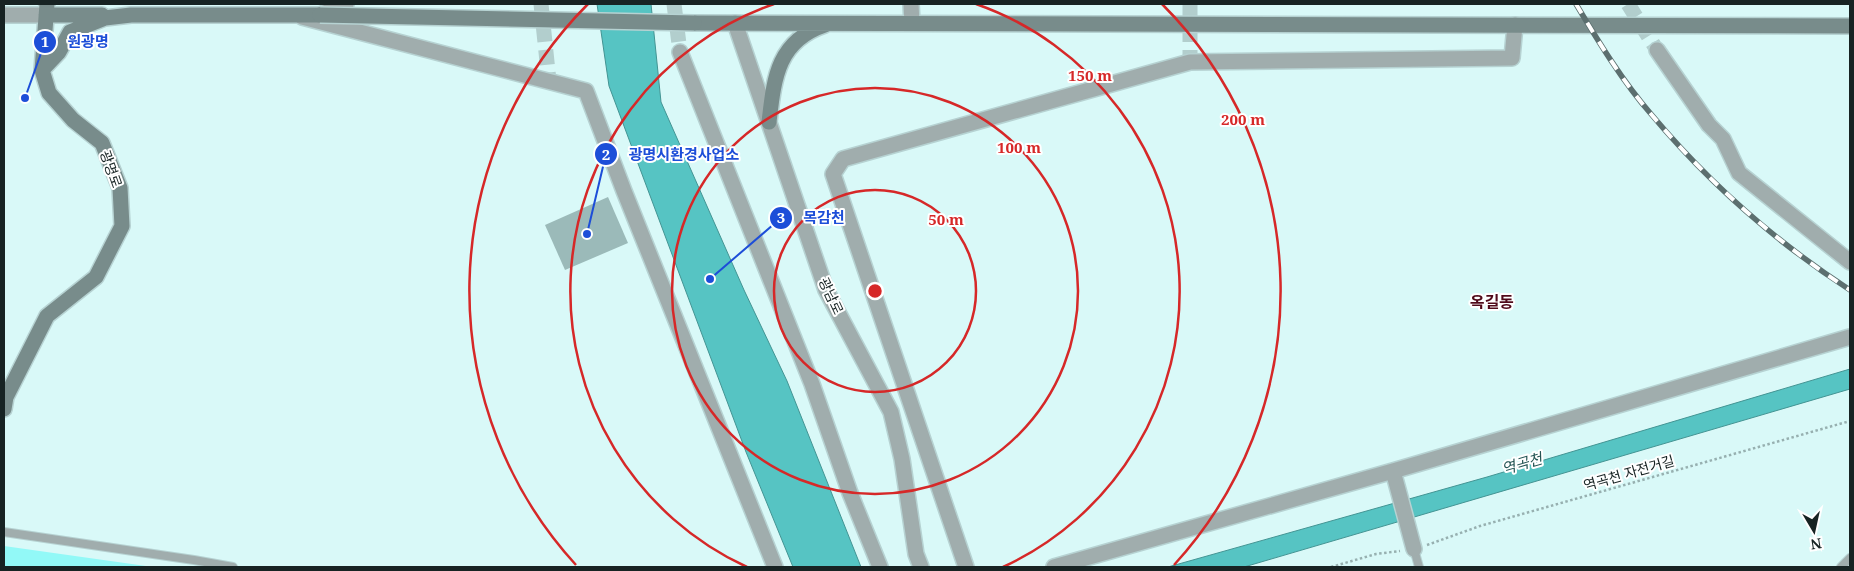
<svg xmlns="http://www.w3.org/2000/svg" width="1854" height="571" font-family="'Noto Serif','Noto Sans KR',serif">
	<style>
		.green { fill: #92f9f7 }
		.water { fill: #56c4c3; stroke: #439493 }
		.building { fill: #9bbab9 }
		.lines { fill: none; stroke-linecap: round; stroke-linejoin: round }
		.minor-tunnel { stroke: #b2cecd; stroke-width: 15; stroke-dasharray: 15 8; stroke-linecap: butt }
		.service-casing { stroke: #b6d2d2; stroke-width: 10 }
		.minor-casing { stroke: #b6d2d2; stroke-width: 18 }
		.tertiary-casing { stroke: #b6d2d2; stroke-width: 18 }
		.secondary-casing { stroke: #b6d2d2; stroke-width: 18 }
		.path { stroke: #97b0b0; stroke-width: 2.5; stroke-dasharray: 2.5 2.5; stroke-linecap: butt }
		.service { stroke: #a0adad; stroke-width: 8 }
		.minor { stroke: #a0adad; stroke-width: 15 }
		.tertiary { stroke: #a0adad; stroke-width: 15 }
		.secondary { stroke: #788c8b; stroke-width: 15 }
		.rail-casing { stroke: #5c6f6f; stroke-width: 5.5 }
		.rail { stroke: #fff; stroke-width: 4; stroke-dasharray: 11; stroke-linecap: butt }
		.secondary-bridge-casing { stroke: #b6d2d2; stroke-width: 18; stroke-linecap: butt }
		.secondary-bridge { stroke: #788c8b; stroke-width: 15 }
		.ring { fill: none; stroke: #d62828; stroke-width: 2.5 }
		.labels { text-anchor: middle; stroke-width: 4; stroke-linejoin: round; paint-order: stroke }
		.street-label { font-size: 14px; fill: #172323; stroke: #fff }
		.water-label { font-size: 15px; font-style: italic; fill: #235453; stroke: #fff }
		.quarter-label { font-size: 16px; font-weight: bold; fill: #500a1a; stroke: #fff }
		.centre { fill: #d62828; stroke: #fff; stroke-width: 2.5 }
		.ring-label { font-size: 15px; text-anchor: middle; font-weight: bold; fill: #d62828; stroke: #fff; stroke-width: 4; stroke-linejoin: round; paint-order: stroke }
		.leader { fill: none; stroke: #1d4ed8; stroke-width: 2 }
		.callout-dot { fill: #1d4ed8; stroke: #fff; stroke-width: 2 }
		.mark-label { font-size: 15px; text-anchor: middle; font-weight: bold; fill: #fff }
		.callout-label { font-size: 15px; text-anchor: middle; font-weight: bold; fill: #1d4ed8; stroke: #fff; stroke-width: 4; stroke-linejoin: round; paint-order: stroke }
	</style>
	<rect width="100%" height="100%" fill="#d9f9f8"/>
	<path class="green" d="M4 546 153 567H4Z"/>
	<path class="water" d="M597 4H651L661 102 744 290 787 381 861 567H793L746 452 609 86Z
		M1850 369V389L1244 567H1168L1487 477Z"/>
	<path class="building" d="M608 197 628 243 565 270 545 225Z"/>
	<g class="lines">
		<path class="minor-tunnel" d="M541 4 549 81
			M674 4 680 52
			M1190 4V62
			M1628 4 1657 50"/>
		<defs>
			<path id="service" d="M4 532 194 560 233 567
				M1414 549 1419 567
				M1841 567 1850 558"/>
			<path id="minor" d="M911 4 912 23
				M320 15 346 4
				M302 17 586 91 624 191 775 567
				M1657 50 1709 125 1723 139 1739 173 1850 262
				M680 52 812 384 850 493 880 567
				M1393 471 1414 549
				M966 567 833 174 843 159 1190 62 1512 58 1515 25
				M1054 567 1393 471 1850 337"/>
			<path id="tertiary" d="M4 15H46
				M735 23 826 290 891 412 902 459 916 554 921 567"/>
			<path id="secondary" d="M46 15H102
				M694 23 1850 26
				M42 70 59 52 70 32 105 18 131 15H320
				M769 122C774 79 777 41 825 25
				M4 409 6 397 47 316 96 277 122 226 120 188 102 143 73 120 49 93 42 70 47 4"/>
		</defs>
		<use href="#service" class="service-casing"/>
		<use href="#minor" class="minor-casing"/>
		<use href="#tertiary" class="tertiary-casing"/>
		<use href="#secondary" class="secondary-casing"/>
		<path class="path" d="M1427 545 1480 526 1850 421
			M1331 567 1376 554 1400 551"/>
		<use href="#service" class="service"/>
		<use href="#minor" class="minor"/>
		<use href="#tertiary" class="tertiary"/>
		<use href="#secondary" class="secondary"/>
		<defs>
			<path id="rail" d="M1576 4C1598 41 1623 82 1651 114 1708 182 1776 242 1850 290"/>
		</defs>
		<use href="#rail" class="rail-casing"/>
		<use href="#rail" class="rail"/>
		<defs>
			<path id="secondary-bridge" d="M320 15 694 23"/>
		</defs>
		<use href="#secondary-bridge" class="secondary-bridge-casing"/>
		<use href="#secondary-bridge" class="secondary-bridge"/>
	</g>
	<g class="ring">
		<circle cx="875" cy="291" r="101"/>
		<circle cx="875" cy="291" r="203"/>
		<path d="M747 567A304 304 0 0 1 774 4M976 4A304 304 0 0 1 1003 567"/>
		<path d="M576 565A406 406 0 0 1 588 4M1162 4A406 406 0 0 1 1174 565"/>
	</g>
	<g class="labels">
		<g class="street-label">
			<text transform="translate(111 169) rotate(70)" y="5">광명로</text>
			<text transform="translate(831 296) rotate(65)" y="5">광남로</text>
			<text transform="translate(1629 473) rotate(-16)" y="5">역곡천 자전거길</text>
		</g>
		<g class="water-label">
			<text transform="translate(1522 464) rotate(-16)" y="5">역곡천</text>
		</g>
		<g class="quarter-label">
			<text x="1492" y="308">옥길동</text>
		</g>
	</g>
	<circle cx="875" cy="291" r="8" class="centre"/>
	<g class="ring-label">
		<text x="1090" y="81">150 m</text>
		<text x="1243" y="125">200 m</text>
		<text x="1019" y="153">100 m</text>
		<text x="946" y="225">50 m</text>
	</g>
	<path class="leader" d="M25 98L45 42M587 234L606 154M710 279L781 218"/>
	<g class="callout-dot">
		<circle cx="25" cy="98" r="5"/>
		<circle cx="587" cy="234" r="5"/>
		<circle cx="710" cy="279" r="5"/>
		<circle cx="45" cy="42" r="12"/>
		<circle cx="606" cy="154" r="12"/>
		<circle cx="781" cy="218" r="12"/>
	</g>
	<g class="mark-label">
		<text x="45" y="47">1</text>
		<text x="606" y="160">2</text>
		<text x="781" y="223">3</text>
	</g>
	<g class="callout-label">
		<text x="88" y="47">원광명</text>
		<text x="684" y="160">광명시환경사업소</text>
		<text x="824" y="223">목감천</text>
	</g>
	<rect width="1854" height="571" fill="none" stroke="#172323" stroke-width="10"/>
	<g transform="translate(1814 531) rotate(171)" stroke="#ffffff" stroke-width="4" paint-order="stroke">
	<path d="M0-4L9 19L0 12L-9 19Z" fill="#172323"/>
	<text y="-8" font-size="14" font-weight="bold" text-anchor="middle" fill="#172323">N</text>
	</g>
</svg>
